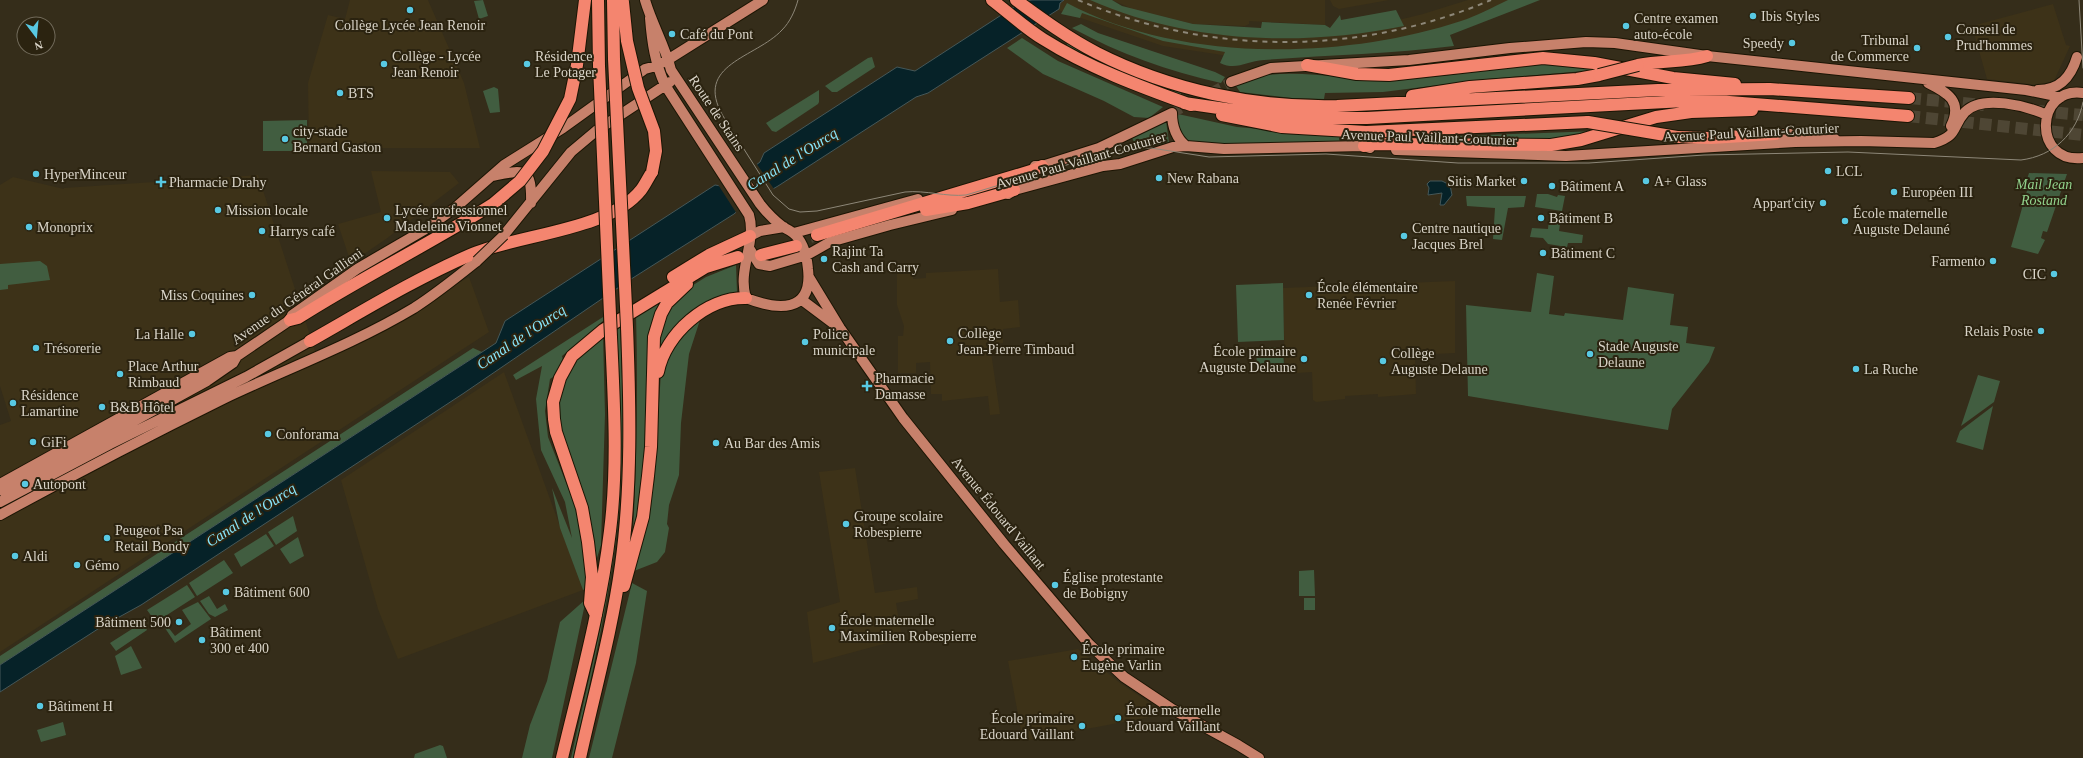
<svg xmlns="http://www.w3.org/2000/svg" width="2083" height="758" font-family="Georgia,serif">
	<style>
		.built { fill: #3d3218 }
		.green { fill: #415d40 }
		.water { fill: #062228; stroke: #455758 }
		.pier { fill: #352d1a }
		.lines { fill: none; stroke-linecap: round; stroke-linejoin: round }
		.major-tunnel { stroke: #4e4634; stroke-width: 10; stroke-dasharray: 10 5; stroke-linecap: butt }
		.highway-tunnel { stroke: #4e4634; stroke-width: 12; stroke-dasharray: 12 6; stroke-linecap: butt }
		.major-casing { stroke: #1c1504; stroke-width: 12 }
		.highway-casing { stroke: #1c1504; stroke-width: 14 }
		.major { stroke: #c7816b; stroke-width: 10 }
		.highway { stroke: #f4856f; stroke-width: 12 }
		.tram { stroke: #8d8778; stroke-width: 1 }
		.rail { stroke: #8d8778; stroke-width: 2; stroke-dasharray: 5 5; stroke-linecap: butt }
		.major-bridge-casing { stroke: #1c1504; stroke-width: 12; stroke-linecap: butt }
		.highway-bridge-casing { stroke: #1c1504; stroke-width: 14; stroke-linecap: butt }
		.major-bridge { stroke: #c7816b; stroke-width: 10 }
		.highway-bridge { stroke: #f4856f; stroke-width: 12 }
		.poi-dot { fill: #58c9e3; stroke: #2b2310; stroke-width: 1.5 }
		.labels { text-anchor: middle; stroke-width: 4; stroke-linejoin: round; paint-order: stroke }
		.poi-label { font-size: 14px; fill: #d9d4c8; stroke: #2b2310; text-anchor: start }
		.street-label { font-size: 14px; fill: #d9d4c8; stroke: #2b2310 }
		.park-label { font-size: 14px; font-style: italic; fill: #92d38d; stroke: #2b2310 }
		.water-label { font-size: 15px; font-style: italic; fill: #88e6fb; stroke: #2b2310 }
	</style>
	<rect width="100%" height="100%" fill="#352d1a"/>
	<path class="built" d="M350 0H428L464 83 480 148H309L308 83 328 15 345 19Z
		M1037 0H1101L1203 28 1335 30 1378 25 1423 14 1468 0H1521L1418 37 1274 58 1222 55 1163 46 1063 12Z
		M1112 0H1325V25L1249 21V24L1245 26 1193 24 1133 9Z
		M1330 0H1389L1339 9 1333 6Z
		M2053 4 2066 45 2070 46 2054 81 2038 85 1987 79 1972 26Z
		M371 171 450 172 459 183 386 239 351 263 338 224 381 212Z
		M258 175 319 363 469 277 489 332 0 652V425L11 421 0 386V185L13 177 64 189V188Z
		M905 268 913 269V279L926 278V273L998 269 1000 302 1018 300 1020 327 1003 329V343L990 345 1000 414 990 415 988 396 942 401V394H931L930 362 916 363V373H898V336H903L904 326 897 305V269Z
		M1455 281V353L1415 355 1416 394 1378 397V394L1345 396V399L1316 402 1313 400 1312 372 1297 373 1292 368 1289 369 1285 373 1283 288Z
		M504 372 583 590 398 659 378 609 341 480Z
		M855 468 875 593 917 587 918 599 896 603 902 639 813 663 807 612 840 602 819 472Z
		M1078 649 1120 683 1153 705 1155 716 1023 741 1008 661Z"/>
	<path class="green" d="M483 0 488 16 479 19 474 1Z
		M1090 0H1112L1122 6 1193 24 1261 28 1262 22 1325 25 1330 28 1340 15 1341 20 1396 10 1404 26C1300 47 1188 43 1090 0Z
		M1508 0H1540L1450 35 1454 46C1391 54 1327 55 1264 60 1246 61 1237 71 1220 63L1225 52 1163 41 1082 13 1080 18 1061 14 1067 3C1180 63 1342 60 1461 21 1477 16 1493 7 1508 0Z
		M1081 24 1098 33 1215 72 1225 77 1221 83C1168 71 1120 54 1072 28Z
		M1022 38 1058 61 1163 107 1149 118 1134 117 1104 101 1043 74 1007 48Z
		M1068 43 1181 92V95L1121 74 1066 46Z
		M872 57 875 67 837 92H832L825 86 868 58Z
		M1553 64 1587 67 1596 70 1487 79 1383 92 1325 93 1324 99 1292 98 1240 92 1236 86C1246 82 1256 76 1267 75 1314 70 1361 83 1407 79 1456 76 1504 66 1553 64Z
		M494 87 498 89 500 112 490 113 483 91Z
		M819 90V102L818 104 776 132 772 131 766 123Z
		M1178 114 1237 127 1376 139 1597 131 1554 141 1460 138 1204 146C1186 142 1173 135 1178 114Z
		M307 120V151H263V121Z
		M1166 121 1169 142 1158 145 1135 144 1132 138Z
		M2029 173 2067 174 2047 232 2043 231 2041 238 2045 240 2038 254 2011 247 2030 180 2027 179Z
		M1537 194H1548L1557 197 1558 195 1565 196 1562 211 1535 207Z
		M1466 196H1526L1524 207 1508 208 1502 240 1493 239 1495 208 1467 206Z
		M1549 218 1555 219V223L1560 224 1559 231 1583 235 1582 243H1568L1567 247 1548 244 1543 238 1530 237 1532 228 1548 229Z
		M40 261 47 266 50 280 8 285V289L0 290V264Z
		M736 265 737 292C699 305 678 318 657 351L660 324 682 292 706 277Z
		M1537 273 1554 276 1549 314 1564 316 1565 313 1623 320 1628 287 1674 294 1670 325 1688 327 1686 343 1715 347 1709 362 1672 409 1668 430 1468 396 1466 305 1531 312Z
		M1283 283 1284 340 1238 342 1236 285Z
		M673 291 662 305 650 400 640 509 633 531C637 458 638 386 636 314Z
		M603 317V321L562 356 565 368 603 335 605 414 601 545 596 561 593 534 588 509 558 420 557 400 565 369 550 379 545 411 548 437 576 508 583 536 587 588 583 590 560 528 552 488 572 538 565 502 541 450 536 399 542 366 516 380 513 375Z
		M700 320 689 354 681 423 679 475 669 505 667 524 669 528 665 552 657 562 634 571 654 483 661 372 678 340Z
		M620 325C622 385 626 445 620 504 612 590 592 674 573 758H571C586 690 604 622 613 553 622 479 622 405 617 331Z
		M1267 347 1283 348 1284 366H1275L1273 368 1257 367 1256 349H1266Z
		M473 348 482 352 0 665V656Z
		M1978 375 2000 381 1994 402 1961 426Z
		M1993 406 1983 450 1956 442 1960 431Z
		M293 516 297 531 276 545 268 532Z
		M266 534 274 546 241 567 234 554Z
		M298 537 304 556 290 564 280 549Z
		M224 560 233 573 197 596 189 583Z
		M1314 570 1315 596H1299V571Z
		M632 583 647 591 636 663 612 758H589Z
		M187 585 195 597 156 622 147 610Z
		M209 596 217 609 225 604 228 610 215 617 209 614 200 601Z
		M1304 598H1315V610H1304Z
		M586 599 552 758H522L530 725 547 681 560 622Z
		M198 602 211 619 175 643 163 625 168 620V627L175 636 191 624 182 610Z
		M143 622 147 630 116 651 110 643Z
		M131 646 142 668 121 675 115 656Z
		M63 722 66 735 41 742 37 730Z
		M440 745 443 746 447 758H414L415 754Z"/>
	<path class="water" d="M1032 0H1064L1060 3 1059 9 928 93 916 97 778 186 742 207 734 214 628 281 464 393 141 605 101 627 0 692V665L496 343 505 321 715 185 727 187 760 162 764 153 897 67 915 71 1023 1Z
		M1430 181H1442L1450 185 1452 195 1444 205H1440L1442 193 1428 195 1429 188 1427 184Z"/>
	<path class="pier" d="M756 163 774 189 743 208 737 214 717 183 726 185Z"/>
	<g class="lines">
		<path class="major-tunnel" d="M1172 113 1231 82"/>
		<path class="highway-tunnel" d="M1909 98 1984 105
			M2038 111 2083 115
			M1908 116 2083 135
			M793 242 817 235"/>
		<defs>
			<path id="major" d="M645 0C652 24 665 46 671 70L760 204C767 213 774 220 783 227 789 230 794 232 798 238 805 247 807 257 808 269 813 314 777 310 746 298 737 270 757 242 749 215L665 85C655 63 652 43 650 18
				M1231 82 1271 68 1409 60 1510 48 1586 42 1615 43 1707 56 2026 90 2061 97
				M1928 83C1948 93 1963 101 1951 126
				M2038 90C2060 90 2071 77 2077 57
				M2083 93C2035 86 2032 164 2083 158
				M1775 134H1829L1835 139
				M1396 150 1566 156 1795 142 1861 141 1934 143C1959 135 1951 128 1965 112 1982 94 2027 106 2047 115
				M1035 166H1042L1099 148 1172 113C1172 126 1175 137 1186 146
				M492 176C524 170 532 166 531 203
				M1008 194 1014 190 1103 166 1120 164 1173 147 1186 146 1224 149 1364 146 1370 148
				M794 233 918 199
				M504 235 571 152 596 131 670 82
				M750 236 760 231 784 227
				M749 248 759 264 770 266 807 255 830 242 890 225 952 210
				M809 277 840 328 903 418 1004 544 1089 644 1124 677 1172 709 1238 745 1259 758
				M802 300 834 324
				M0 484 230 357 237 356 290 320 292 315 357 269 424 230 455 208 504 165 563 128 645 69 656 66 669 59 763 0
				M4 492 207 381 233 363 237 356
				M0 502 110 444 246 377 310 341
				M0 515C73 475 148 436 223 399 286 369 354 344 414 308 436 294 457 277 477 261"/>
			<path id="highway" d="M992 0C1009 13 1025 28 1043 39 1089 68 1141 87 1191 105
				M1016 0C1042 19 1068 38 1097 53 1170 90 1255 108 1337 106L1658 90 1770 89 1909 98
				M1307 65 1357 74 1389 75 1543 58 1594 63 1673 78 1735 84
				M1638 65C1663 60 1684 63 1707 56
				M1412 96 1470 87 1577 79 1599 75
				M1184 103 1260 114 1308 118H1367L1704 100 1908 116
				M1222 115 1282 127 1366 132 1588 122
				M1677 137 1711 138 1775 134
				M1364 146 1373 144 1551 145 1581 140 1656 117 1691 112 1752 110
				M926 210 968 203 1014 190
				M817 235 1034 170 1042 166
				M761 255 796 246
				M673 277 709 255 750 236
				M290 320 298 318C362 277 430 244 493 204
				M310 341C363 311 415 279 470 255 518 234 609 231 641 190 645 185 648 178 652 172
				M658 372C665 334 707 297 746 298
				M624 586 643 517 648 476 651 447 654 337 661 314 667 303 687 284
				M596 615 590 603 592 577 588 542 582 508 556 432 554 419 553 402 560 378 572 356 603 330 706 267 738 257
				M562 758C580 683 601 607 610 531 618 467 614 401 611 337
				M580 758C594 694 612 630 621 565 632 486 630 406 627 327"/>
		</defs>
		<use href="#major" class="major-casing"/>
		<use href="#highway" class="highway-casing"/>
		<use href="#major" class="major"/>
		<use href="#highway" class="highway"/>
		<path class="tram" d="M798 0C795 11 790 22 782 30 756 58 693 64 723 116L773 195 789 209 800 212 817 211 905 192C926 190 946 197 966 195L1110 152 1133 148H1151L1209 157 1326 154 1458 163H1589L1704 155 1848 152 2021 160C2053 156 2077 134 2083 102
			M2079 0 2083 68"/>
		<path class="rail" d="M1078 0C1211 56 1359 56 1491 0"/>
		<defs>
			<path id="major-bridge" d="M477 261 504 235"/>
			<path id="highway-bridge" d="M598 0 599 66 611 337
				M613 0 614 59 627 327
				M623 2 627 41 638 88 654 131 656 151 652 172
				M1599 75 1638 65
				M1588 122 1677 137
				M493 204 520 181 543 151 570 99 577 65 585 0"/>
		</defs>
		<use href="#major-bridge" class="major-bridge-casing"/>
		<use href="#highway-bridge" class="highway-bridge-casing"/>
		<use href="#major-bridge" class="major-bridge"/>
		<use href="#highway-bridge" class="highway-bridge"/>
	</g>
	<g class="poi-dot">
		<circle cx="410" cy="10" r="4"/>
		<circle cx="1753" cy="16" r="4"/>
		<circle cx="1626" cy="26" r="4"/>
		<circle cx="672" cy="34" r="4"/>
		<circle cx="1948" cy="37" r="4"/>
		<circle cx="1792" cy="43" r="4"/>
		<circle cx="1917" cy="48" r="4"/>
		<circle cx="384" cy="64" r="4"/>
		<circle cx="527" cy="64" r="4"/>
		<circle cx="340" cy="93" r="4"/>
		<circle cx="285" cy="139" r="4"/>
		<circle cx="1828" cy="171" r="4"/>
		<circle cx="36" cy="174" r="4"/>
		<circle cx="1159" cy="178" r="4"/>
		<circle cx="1524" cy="181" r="4"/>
		<circle cx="1646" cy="181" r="4"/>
		<path d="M159 176h4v4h4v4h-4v4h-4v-4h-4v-4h4z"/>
		<circle cx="1552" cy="186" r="4"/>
		<circle cx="1894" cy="192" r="4"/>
		<circle cx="1823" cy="203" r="4"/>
		<circle cx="218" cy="210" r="4"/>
		<circle cx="387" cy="218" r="4"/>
		<circle cx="1541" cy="218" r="4"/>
		<circle cx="1845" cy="221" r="4"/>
		<circle cx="29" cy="227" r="4"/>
		<circle cx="262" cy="231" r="4"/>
		<circle cx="1404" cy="236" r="4"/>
		<circle cx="1543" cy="253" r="4"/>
		<circle cx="824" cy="259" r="4"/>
		<circle cx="1993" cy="261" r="4"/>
		<circle cx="2054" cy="274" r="4"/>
		<circle cx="252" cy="295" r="4"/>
		<circle cx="1309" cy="295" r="4"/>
		<circle cx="2041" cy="331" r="4"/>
		<circle cx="192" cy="334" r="4"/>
		<circle cx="950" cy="341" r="4"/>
		<circle cx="805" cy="342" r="4"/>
		<circle cx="36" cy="348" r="4"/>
		<circle cx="1590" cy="354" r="4"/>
		<circle cx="1304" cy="359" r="4"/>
		<circle cx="1383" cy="361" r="4"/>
		<circle cx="1856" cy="369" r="4"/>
		<circle cx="120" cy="374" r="4"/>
		<path d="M865 380h4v4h4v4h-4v4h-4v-4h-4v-4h4z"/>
		<circle cx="13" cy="403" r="4"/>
		<circle cx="102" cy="407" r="4"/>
		<circle cx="268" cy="434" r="4"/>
		<circle cx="33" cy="442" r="4"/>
		<circle cx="716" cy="443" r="4"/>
		<circle cx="25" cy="484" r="4"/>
		<circle cx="846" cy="524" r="4"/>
		<circle cx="107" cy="538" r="4"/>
		<circle cx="15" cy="556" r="4"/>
		<circle cx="77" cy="565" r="4"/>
		<circle cx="1055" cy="585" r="4"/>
		<circle cx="226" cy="592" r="4"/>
		<circle cx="179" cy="622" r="4"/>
		<circle cx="832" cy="628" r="4"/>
		<circle cx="202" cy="640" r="4"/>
		<circle cx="1074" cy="657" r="4"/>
		<circle cx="40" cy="706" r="4"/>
		<circle cx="1118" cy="718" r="4"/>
		<circle cx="1082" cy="726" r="4"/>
	</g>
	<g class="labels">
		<g class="poi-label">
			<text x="1761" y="21">Ibis Styles</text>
			<text x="1634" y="23">Centre examen<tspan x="1634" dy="16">auto-école</tspan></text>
			<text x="410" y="30" text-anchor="middle">Collège Lycée Jean Renoir</text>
			<text x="1956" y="34">Conseil de<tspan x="1956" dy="16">Prud'hommes</tspan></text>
			<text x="680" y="39">Café du Pont</text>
			<text x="1909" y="45" text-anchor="end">Tribunal<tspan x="1909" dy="16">de Commerce</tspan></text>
			<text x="1784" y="48" text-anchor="end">Speedy</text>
			<text x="392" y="61">Collège - Lycée<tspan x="392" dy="16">Jean Renoir</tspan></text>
			<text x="535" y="61">Résidence<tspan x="535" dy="16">Le Potager</tspan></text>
			<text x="348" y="98">BTS</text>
			<text x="293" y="136">city-stade<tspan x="293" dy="16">Bernard Gaston</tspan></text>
			<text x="1836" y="176">LCL</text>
			<text x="44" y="179">HyperMinceur</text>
			<text x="1167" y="183">New Rabana</text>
			<text x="1516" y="186" text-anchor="end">Sitis Market</text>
			<text x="1654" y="186">A+ Glass</text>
			<text x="169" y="187">Pharmacie Drahy</text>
			<text x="1560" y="191">Bâtiment A</text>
			<text x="1902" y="197">Européen III</text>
			<text x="1815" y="208" text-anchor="end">Appart'city</text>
			<text x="226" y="215">Mission locale</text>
			<text x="395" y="215">Lycée professionnel<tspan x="395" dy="16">Madeleine Vionnet</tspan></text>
			<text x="1853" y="218">École maternelle<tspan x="1853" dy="16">Auguste Delauné</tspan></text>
			<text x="1549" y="223">Bâtiment B</text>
			<text x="37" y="232">Monoprix</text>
			<text x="1412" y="233">Centre nautique<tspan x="1412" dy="16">Jacques Brel</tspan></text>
			<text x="270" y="236">Harrys café</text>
			<text x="832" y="256">Rajint Ta<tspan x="832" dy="16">Cash and Carry</tspan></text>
			<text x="1551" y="258">Bâtiment C</text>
			<text x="1985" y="266" text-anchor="end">Farmento</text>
			<text x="2046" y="279" text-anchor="end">CIC</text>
			<text x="1317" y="292">École élémentaire<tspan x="1317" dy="16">Renée Février</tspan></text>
			<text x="244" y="300" text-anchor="end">Miss Coquines</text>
			<text x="2033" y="336" text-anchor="end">Relais Poste</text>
			<text x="958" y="338">Collège<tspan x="958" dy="16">Jean-Pierre Timbaud</tspan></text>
			<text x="184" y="339" text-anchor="end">La Halle</text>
			<text x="813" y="339">Police<tspan x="813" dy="16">municipale</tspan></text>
			<text x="1598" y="351">Stade Auguste<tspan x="1598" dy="16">Delaune</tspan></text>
			<text x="44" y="353">Trésorerie</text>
			<text x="1296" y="356" text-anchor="end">École primaire<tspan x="1296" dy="16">Auguste Delaune</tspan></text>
			<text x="1391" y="358">Collège<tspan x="1391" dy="16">Auguste Delaune</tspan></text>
			<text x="128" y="371">Place Arthur<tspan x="128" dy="16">Rimbaud</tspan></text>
			<text x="1864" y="374">La Ruche</text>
			<text x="875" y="383">Pharmacie<tspan x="875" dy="16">Damasse</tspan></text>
			<text x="21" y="400">Résidence<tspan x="21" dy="16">Lamartine</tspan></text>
			<text x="110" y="412">B&amp;B Hôtel</text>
			<text x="276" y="439">Conforama</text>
			<text x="41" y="447">GiFi</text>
			<text x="724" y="448">Au Bar des Amis</text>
			<text x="33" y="489">Autopont</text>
			<text x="854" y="521">Groupe scolaire<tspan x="854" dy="16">Robespierre</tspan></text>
			<text x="115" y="535">Peugeot Psa<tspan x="115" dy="16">Retail Bondy</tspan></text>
			<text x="23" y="561">Aldi</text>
			<text x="85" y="570">Gémo</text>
			<text x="1063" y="582">Église protestante<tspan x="1063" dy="16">de Bobigny</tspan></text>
			<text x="234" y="597">Bâtiment 600</text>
			<text x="840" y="625">École maternelle<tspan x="840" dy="16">Maximilien Robespierre</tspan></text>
			<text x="171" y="627" text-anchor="end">Bâtiment 500</text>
			<text x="210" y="637">Bâtiment<tspan x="210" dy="16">300 et 400</tspan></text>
			<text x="1082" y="654">École primaire<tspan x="1082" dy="16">Eugène Varlin</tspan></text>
			<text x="48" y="711">Bâtiment H</text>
			<text x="1126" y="715">École maternelle<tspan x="1126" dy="16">Edouard Vaillant</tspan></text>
			<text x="1074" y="723" text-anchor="end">École primaire<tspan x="1074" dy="16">Edouard Vaillant</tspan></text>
		</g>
		<g class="street-label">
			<text transform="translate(717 113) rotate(56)" y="5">Route de Stains</text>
			<text transform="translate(1751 132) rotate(-3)" y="5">Avenue Paul Vaillant-Couturier</text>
			<text transform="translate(1429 137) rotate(2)" y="5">Avenue Paul Vaillant-Couturier</text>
			<text transform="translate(1081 160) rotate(-16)" y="5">Avenue Paul Vaillant-Couturier</text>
			<text transform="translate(297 296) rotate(-35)" y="5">Avenue du Général Gallieni</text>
			<text transform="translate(999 513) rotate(51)" y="5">Avenue Édouard Vaillant</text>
		</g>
		<g class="park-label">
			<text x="2044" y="189">Mail Jean<tspan x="2044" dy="16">Rostand</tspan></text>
		</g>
		<g class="water-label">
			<text transform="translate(792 159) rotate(-32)" y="5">Canal de l'Ourcq</text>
			<text transform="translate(521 337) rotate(-34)" y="5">Canal de l'Ourcq</text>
			<text transform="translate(251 515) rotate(-33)" y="5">Canal de l'Ourcq</text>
		</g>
	</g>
	<g transform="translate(36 36) rotate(164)"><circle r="19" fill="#2b2310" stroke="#716a5a"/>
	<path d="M0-3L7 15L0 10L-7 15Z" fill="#58c9e3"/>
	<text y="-6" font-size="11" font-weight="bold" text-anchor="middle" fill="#d9d4c8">N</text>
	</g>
</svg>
